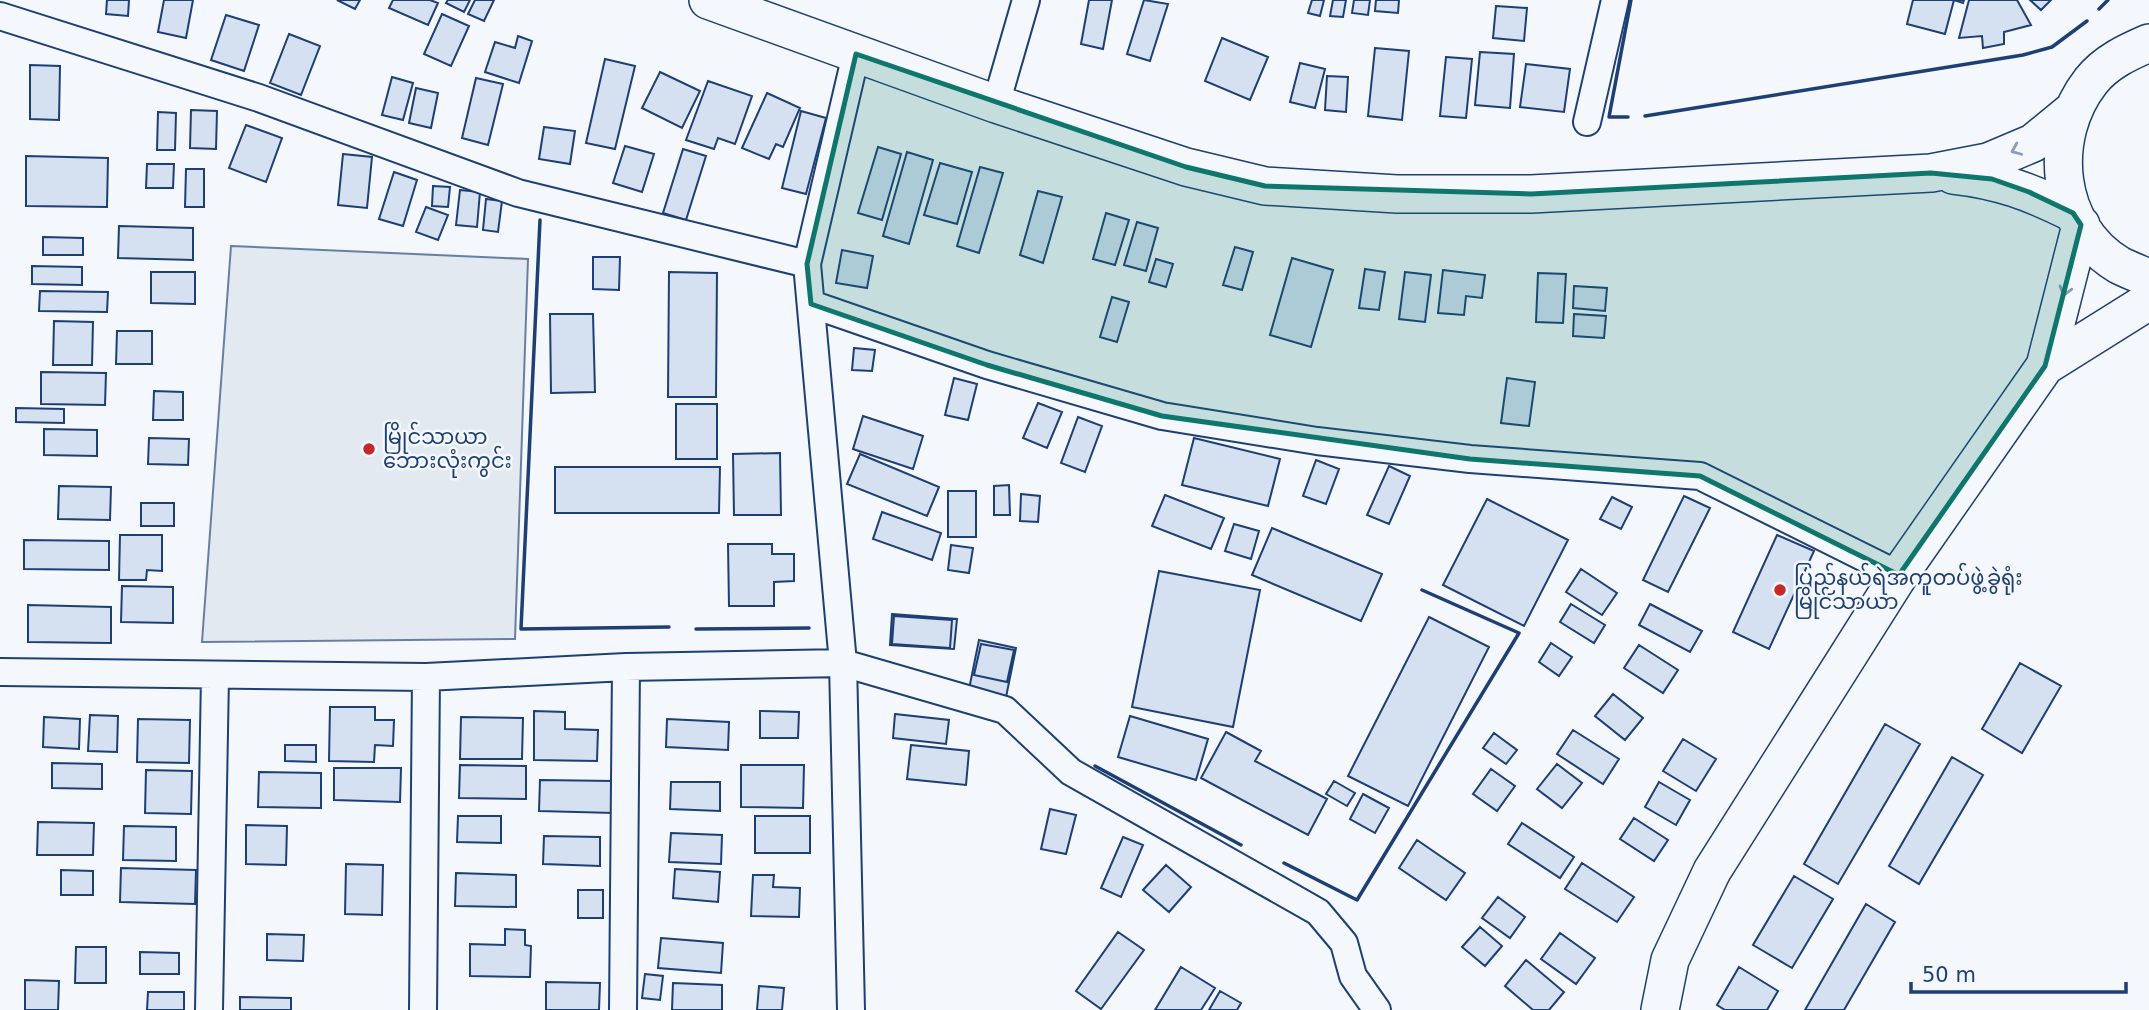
<svg xmlns="http://www.w3.org/2000/svg" width="2149" height="1010" font-family="'DejaVu Sans','Noto Sans Myanmar',sans-serif">
	<style>
		.green { fill: #e3e9f0; stroke: #687fa3; stroke-width: 2 }
		.building { fill: #d5e0f0; stroke: #1d3f73; stroke-width: 2 }
		.lines { fill: none; stroke-linecap: round; stroke-linejoin: round }
		.minor-casing { stroke: #1d3f73; stroke-width: 30 }
		.secondary-casing { stroke: #1d3f73; stroke-width: 40 }
		.minor { stroke: #f4f7fb; stroke-width: 26 }
		.secondary { stroke: #f4f7fb; stroke-width: 37 }
		.wall { stroke: #1d3f73; stroke-width: 3.5 }
		.oneway { stroke: #889bb7 }
		.marked { fill: #0f766e; fill-opacity: 0.2; stroke: #0f766e; stroke-width: 5; stroke-linejoin: round }
		.poi-dot { fill: #c62828; stroke: #f4f7fb; stroke-width: 2.5 }
		.labels { text-anchor: middle; stroke-width: 5; stroke-linejoin: round; paint-order: stroke }
		.poi-label { font-size: 21px; fill: #1d3f73; stroke: #f4f7fb; text-anchor: start }
	</style>
	<rect width="100%" height="100%" fill="#f4f7fb"/>
	<path class="green" d="M231 246 528 259 515 639 202 642Z"/>
	<path class="building" d="M107 0H129L128 16 106 14Z
		M164 0H193L186 38 158 32Z
		M337 0H360L355 9Z
		M393 0H430L438 3 428 25 389 8Z
		M448 0H470L464 12 446 3Z
		M475 0H494L484 21 468 14Z
		M1089 0H1112L1103 49 1081 44Z
		M1144 0 1168 4 1150 61 1127 54Z
		M1312 0H1324L1320 16 1308 13Z
		M1333 0H1346L1343 17 1330 16Z
		M1354 0H1370L1368 15 1352 13Z
		M1376 0H1399L1398 13 1375 11Z
		M1913 0H1964L1963 3 1954 0 1945 34 1907 24Z
		M1969 0H2017L2031 25 2004 32V44L1983 48 1982 36 1959 38Z
		M2030 0H2051L2041 10Z
		M1496 6 1527 8 1524 41 1493 38Z
		M442 14 469 26 451 66 424 54Z
		M226 15 259 25 244 71 211 60Z
		M289 34 320 46 301 95 270 83Z
		M518 36 532 41 519 83 485 72 495 42 515 48Z
		M1222 38 1268 57 1250 100 1205 81Z
		M1375 48 1409 51 1402 120 1368 116Z
		M1480 52 1514 54 1510 108 1475 105Z
		M1446 57 1472 59 1466 118 1440 116Z
		M605 59 635 66 615 149 586 143Z
		M1300 63 1325 69 1315 108 1290 102Z
		M1526 64 1570 69 1564 112 1520 107Z
		M30 65 60 66 59 120 30 119Z
		M660 72 700 91 682 128 642 108Z
		M1327 76 1348 77 1346 112 1325 110Z
		M392 77 413 83 403 120 382 115Z
		M476 78 503 84 488 145 462 138Z
		M708 81 752 96 735 144 718 138 714 149 686 140Z
		M416 88 438 93 431 128 409 123Z
		M767 93 800 108 783 147 776 144 769 159 742 148Z
		M191 110 217 111 216 149 190 148Z
		M801 111 826 118 806 194 782 188Z
		M158 112 176 113 175 150H157Z
		M246 125 282 138 266 182 229 168Z
		M544 127 575 131 570 164 539 159Z
		M625 146 654 154 642 192 613 183Z
		M878 147 901 154 882 220 858 213Z
		M683 149 706 156 686 220 663 213Z
		M907 152 933 160 909 244 883 236Z
		M343 154 372 157 367 208 338 205Z
		M26 156 108 158 107 207 26 206Z
		M940 163 972 172 957 224 924 215Z
		M147 164H174L173 188H146Z
		M980 167 1003 173 979 253 957 246Z
		M186 169H204V207H185Z
		M394 172 417 180 403 226 379 219Z
		M433 186 450 187 448 207 432 206Z
		M460 190 480 192 477 227 456 225Z
		M1038 191 1062 197 1043 263 1020 255Z
		M486 199 502 201 498 232 483 230Z
		M426 207 448 215 438 240 416 232Z
		M1106 213 1129 220 1115 265 1093 259Z
		M1137 222 1158 228 1146 271 1124 265Z
		M119 226 193 228V260L118 258Z
		M43 237 83 238V255H43Z
		M1235 247 1253 252 1242 290 1223 285Z
		M842 250 873 256 867 288 836 283Z
		M593 257H620L619 290 593 289Z
		M1292 258 1333 270 1311 347 1270 335Z
		M1156 259 1173 264 1166 287 1149 282Z
		M32 266 82 267V285L32 284Z
		M1365 269 1385 272 1379 310 1359 308Z
		M1443 270 1485 275 1482 298 1466 296 1464 315 1438 313Z
		M151 272H195V304L151 303Z
		M669 272 717 273 716 397H668Z
		M1405 272 1431 275 1425 322 1399 319Z
		M1538 273 1566 274 1563 323 1536 322Z
		M1574 286 1607 288 1605 311 1573 308Z
		M40 291 108 292 107 312 39 311Z
		M1112 297 1129 302 1117 342 1100 337Z
		M550 314H593L595 392 551 393Z
		M1574 314 1606 316 1604 338 1573 336Z
		M54 321 93 322 92 365H53Z
		M117 331H152V364H116Z
		M854 348 875 350 872 371 852 370Z
		M41 372 106 373 105 405 41 404Z
		M954 378 977 384 968 420 945 415Z
		M1507 378 1535 382 1529 426 1501 423Z
		M154 391 183 392V420H153Z
		M1038 403 1062 412 1047 448 1023 438Z
		M676 404H717V459H676Z
		M16 408 64 409V423L16 422Z
		M863 416 923 436 913 469 853 449Z
		M1078 417 1102 426 1085 472 1061 463Z
		M44 429 97 430V456L44 455Z
		M149 438 189 439 188 465 148 464Z
		M1194 438 1280 459 1268 506 1182 485Z
		M780 453 781 515H734L733 454Z
		M860 454 939 487 927 516 847 484Z
		M1316 460 1339 469 1326 504 1303 496Z
		M1389 466 1410 476 1389 524 1367 515Z
		M555 467H720L719 513H555Z
		M1009 485 1010 515H994V486Z
		M59 486 111 487 110 520 58 519Z
		M948 491H976V537H948Z
		M1021 494 1040 496 1038 522 1020 521Z
		M1165 495 1224 518 1211 549 1152 526Z
		M1684 496 1710 508 1668 592 1643 580Z
		M1612 497 1632 507 1621 529 1600 519Z
		M1487 499 1568 540 1524 626 1443 585Z
		M141 503H174V526H141Z
		M882 512 941 533 932 560 873 539Z
		M1234 524 1259 531 1251 559 1225 551Z
		M1272 528 1382 574 1361 621 1252 575Z
		M120 535H162V571L147 570 146 580H119Z
		M1777 535 1814 551 1769 649 1733 632Z
		M24 540 109 541V570L24 569Z
		M728 544H772V554H794V581L774 582V606H729Z
		M951 545 973 548 969 573 948 570Z
		M1581 569 1617 593 1602 615 1566 592Z
		M1159 571 1260 590 1233 727 1132 707Z
		M122 586 173 587V623L121 622Z
		M1571 604 1605 625 1594 643 1560 622Z
		M1650 604 1702 631 1690 652 1639 625Z
		M28 605 111 607V643L28 642Z
		M892 614 957 619 954 649 890 645Z
		M894 616 952 620 950 648 892 644Z
		M1429 617 1489 647 1408 806 1348 776Z
		M979 640 1016 648 1005 702 968 694Z
		M1551 643 1572 657 1559 676 1539 662Z
		M981 644 1014 650 1007 682 974 675Z
		M1639 645 1678 670 1663 693 1624 668Z
		M2020 663 2061 686 2022 753 1982 729Z
		M1613 694 1643 718 1625 740 1595 716Z
		M330 707H375V720H394L393 746 375 745 374 762 329 761Z
		M534 711 565 712V729L598 730 597 761 534 760Z
		M760 711 799 712 798 738H760Z
		M895 714 949 720 946 744 893 738Z
		M90 715 118 716 117 752 88 751Z
		M1130 716 1208 739 1196 780 1118 757Z
		M44 717 80 719 79 749 43 747Z
		M461 717 523 718 522 759H460Z
		M138 719 190 720 189 763 137 762Z
		M667 719 729 722 728 750 666 747Z
		M1885 724 1920 744 1838 884 1804 864Z
		M1573 730 1619 759 1603 784 1557 754Z
		M1226 732 1261 751 1255 761 1327 799 1308 835 1201 778Z
		M1494 733 1517 750 1506 764 1483 748Z
		M1683 739 1716 759 1696 791 1663 771Z
		M285 745H316V762L285 761Z
		M911 745 969 751 966 785 907 779Z
		M1952 757 1983 775 1919 884 1889 866Z
		M52 763 102 764V789L52 788Z
		M1557 764 1582 783 1562 808 1537 789Z
		M460 765 526 766V799L459 798Z
		M741 765H804L803 808 741 807Z
		M334 768H401L400 802 334 800Z
		M1491 769 1515 786 1497 811 1473 794Z
		M146 770 192 771 191 814 145 813Z
		M259 772 321 773V808L258 807Z
		M540 780 614 781V813L539 811Z
		M1334 781 1355 793 1347 806 1326 794Z
		M671 782H720V811L670 809Z
		M1659 782 1690 800 1676 825 1645 807Z
		M1363 794 1389 808 1375 833 1350 819Z
		M1050 809 1076 815 1066 854 1041 849Z
		M458 816H501V843L457 842Z
		M755 816H810V853H755Z
		M1634 818 1668 840 1654 861 1620 839Z
		M38 822 94 823 93 855H37Z
		M1522 823 1574 857 1560 878 1508 844Z
		M246 825 287 826 286 865 246 864Z
		M124 826 176 827V861L123 860Z
		M671 833 722 835 721 864 669 862Z
		M544 836 600 837V866L543 864Z
		M1123 837 1143 845 1121 897 1101 888Z
		M1417 840 1465 873 1446 900 1399 868Z
		M1582 863 1634 897 1617 922 1565 889Z
		M346 864 383 865 382 915 345 914Z
		M1166 865 1191 887 1169 912 1143 890Z
		M121 868 196 870 195 904 120 902Z
		M675 869 720 872 718 902 673 898Z
		M61 870 93 871V895H61Z
		M456 873 516 875V907L455 906Z
		M753 875H774L773 887 800 888 799 917 751 916Z
		M1794 876 1833 899 1792 968 1753 945Z
		M578 890H603V918H578Z
		M1498 897 1525 917 1510 938 1482 918Z
		M1866 904 1895 922 1844 1010H1805Z
		M1480 927 1502 946 1485 966 1462 947Z
		M505 929 525 930V945L531 946 530 977 470 976V944L505 945Z
		M1118 932 1144 950 1101 1009 1076 991Z
		M1560 933 1595 958 1576 984 1541 959Z
		M267 934 304 935 303 961 267 960Z
		M661 938 723 943 721 973 658 968Z
		M76 947H106V983H75Z
		M140 952 179 953V974H140Z
		M1526 960 1564 992 1549 1010H1533L1505 986Z
		M1181 967 1215 988 1201 1010H1155Z
		M1739 967 1778 991 1767 1010H1725L1717 1005Z
		M645 974 663 976 660 1000 642 998Z
		M25 980 59 981 58 1010H25Z
		M546 982 600 983 599 1010H546Z
		M673 983 722 985V1010H672Z
		M759 986 784 988 782 1010H757Z
		M1220 991 1241 1003 1237 1010H1209Z
		M148 992H184V1010H147Z
		M240 997 291 998V1010H240Z"/>
	<g class="lines">
		<defs>
			<path id="minor" d="M0 16 259 98 518 193 807 264
				M996 104 1026 0
				M1587 122 1615 0
				M811 304 987 365 1162 416 1317 441 1470 459 1700 476 1899 575
				M0 672 426 677 626 667 843 663 1005 710 1071 772 1318 912 1344 943 1353 976 1377 1010
				M209 1010 215 676
				M423 1010 426 677
				M623 1010 626 667
				M851 1010 843 663 807 264 856 54"/>
			<path id="secondary" d="M708 0 996 104 1186 167 1265 186 1397 194H1531L1931 173 1988 162 2033 143 2072 111
				M2149 43C2128 52 2106 62 2091 81 2047 137 2055 227 2119 265 2129 270 2139 274 2149 278
				M1953 175C1999 180 2031 192 2073 213
				M2045 366 2149 301
				M1660 1010 1670 960 1712 871 1899 575 2045 366 2081 225"/>
		</defs>
		<use href="#minor" class="minor-casing"/>
		<use href="#secondary" class="secondary-casing"/>
		<use href="#minor" class="minor"/>
		<use href="#secondary" class="secondary"/>
		<path class="wall" d="M2099 9 2108 0
			M1645 116 2023 55 2052 47 2087 21
			M1628 117H1609L1631 0
			M540 220 521 629 669 627
			M696 629 809 628
			M1095 766 1241 845
			M1284 863 1357 900 1519 633 1422 590"/>
	</g>
	<defs><path id="oneway-chevron" d="M-2-3.5L2.5 0L-2 3.5" fill="none" stroke-width="1.6" stroke-linecap="round" stroke-linejoin="round" transform="scale(1.75)"/></defs>
	<g class="oneway">
		<use href="#oneway-chevron" transform="translate(2016 150) rotate(157)"/>
		<use href="#oneway-chevron" transform="translate(2065 291) rotate(105)"/>
	</g>
	<path class="marked" d="M856 54 1186 167 1265 186 1531 194 1931 173 1992 179 2029 192 2073 213 2081 225 2045 366 1899 575 1700 476 1470 459 1162 416 987 365 811 304 807 264Z"/>
	<g class="poi-dot">
		<circle cx="369" cy="449" r="7"/>
		<circle cx="1780" cy="590" r="7"/>
	</g>
	<g class="labels">
		<g class="poi-label">
			<text x="383" y="444">မြိုင်သာယာ<tspan x="383" dy="24">ဘေားလုံးကွင်း</tspan></text>
			<text x="1794" y="585">ပြည်နယ်ရဲအကူတပ်ဖွဲ့ခွဲရုံး<tspan x="1794" dy="24">မြိုင်သာယာ</tspan></text>
		</g>
	</g>
	<path d="M1911 982v10h215v-10" fill="none" stroke="#1d3f73" stroke-width="3.5"/>
	<text x="1922" y="982" font-size="21" fill="#1d3f73" stroke="#f4f7fb" stroke-width="5" paint-order="stroke">50 m</text>
</svg>
